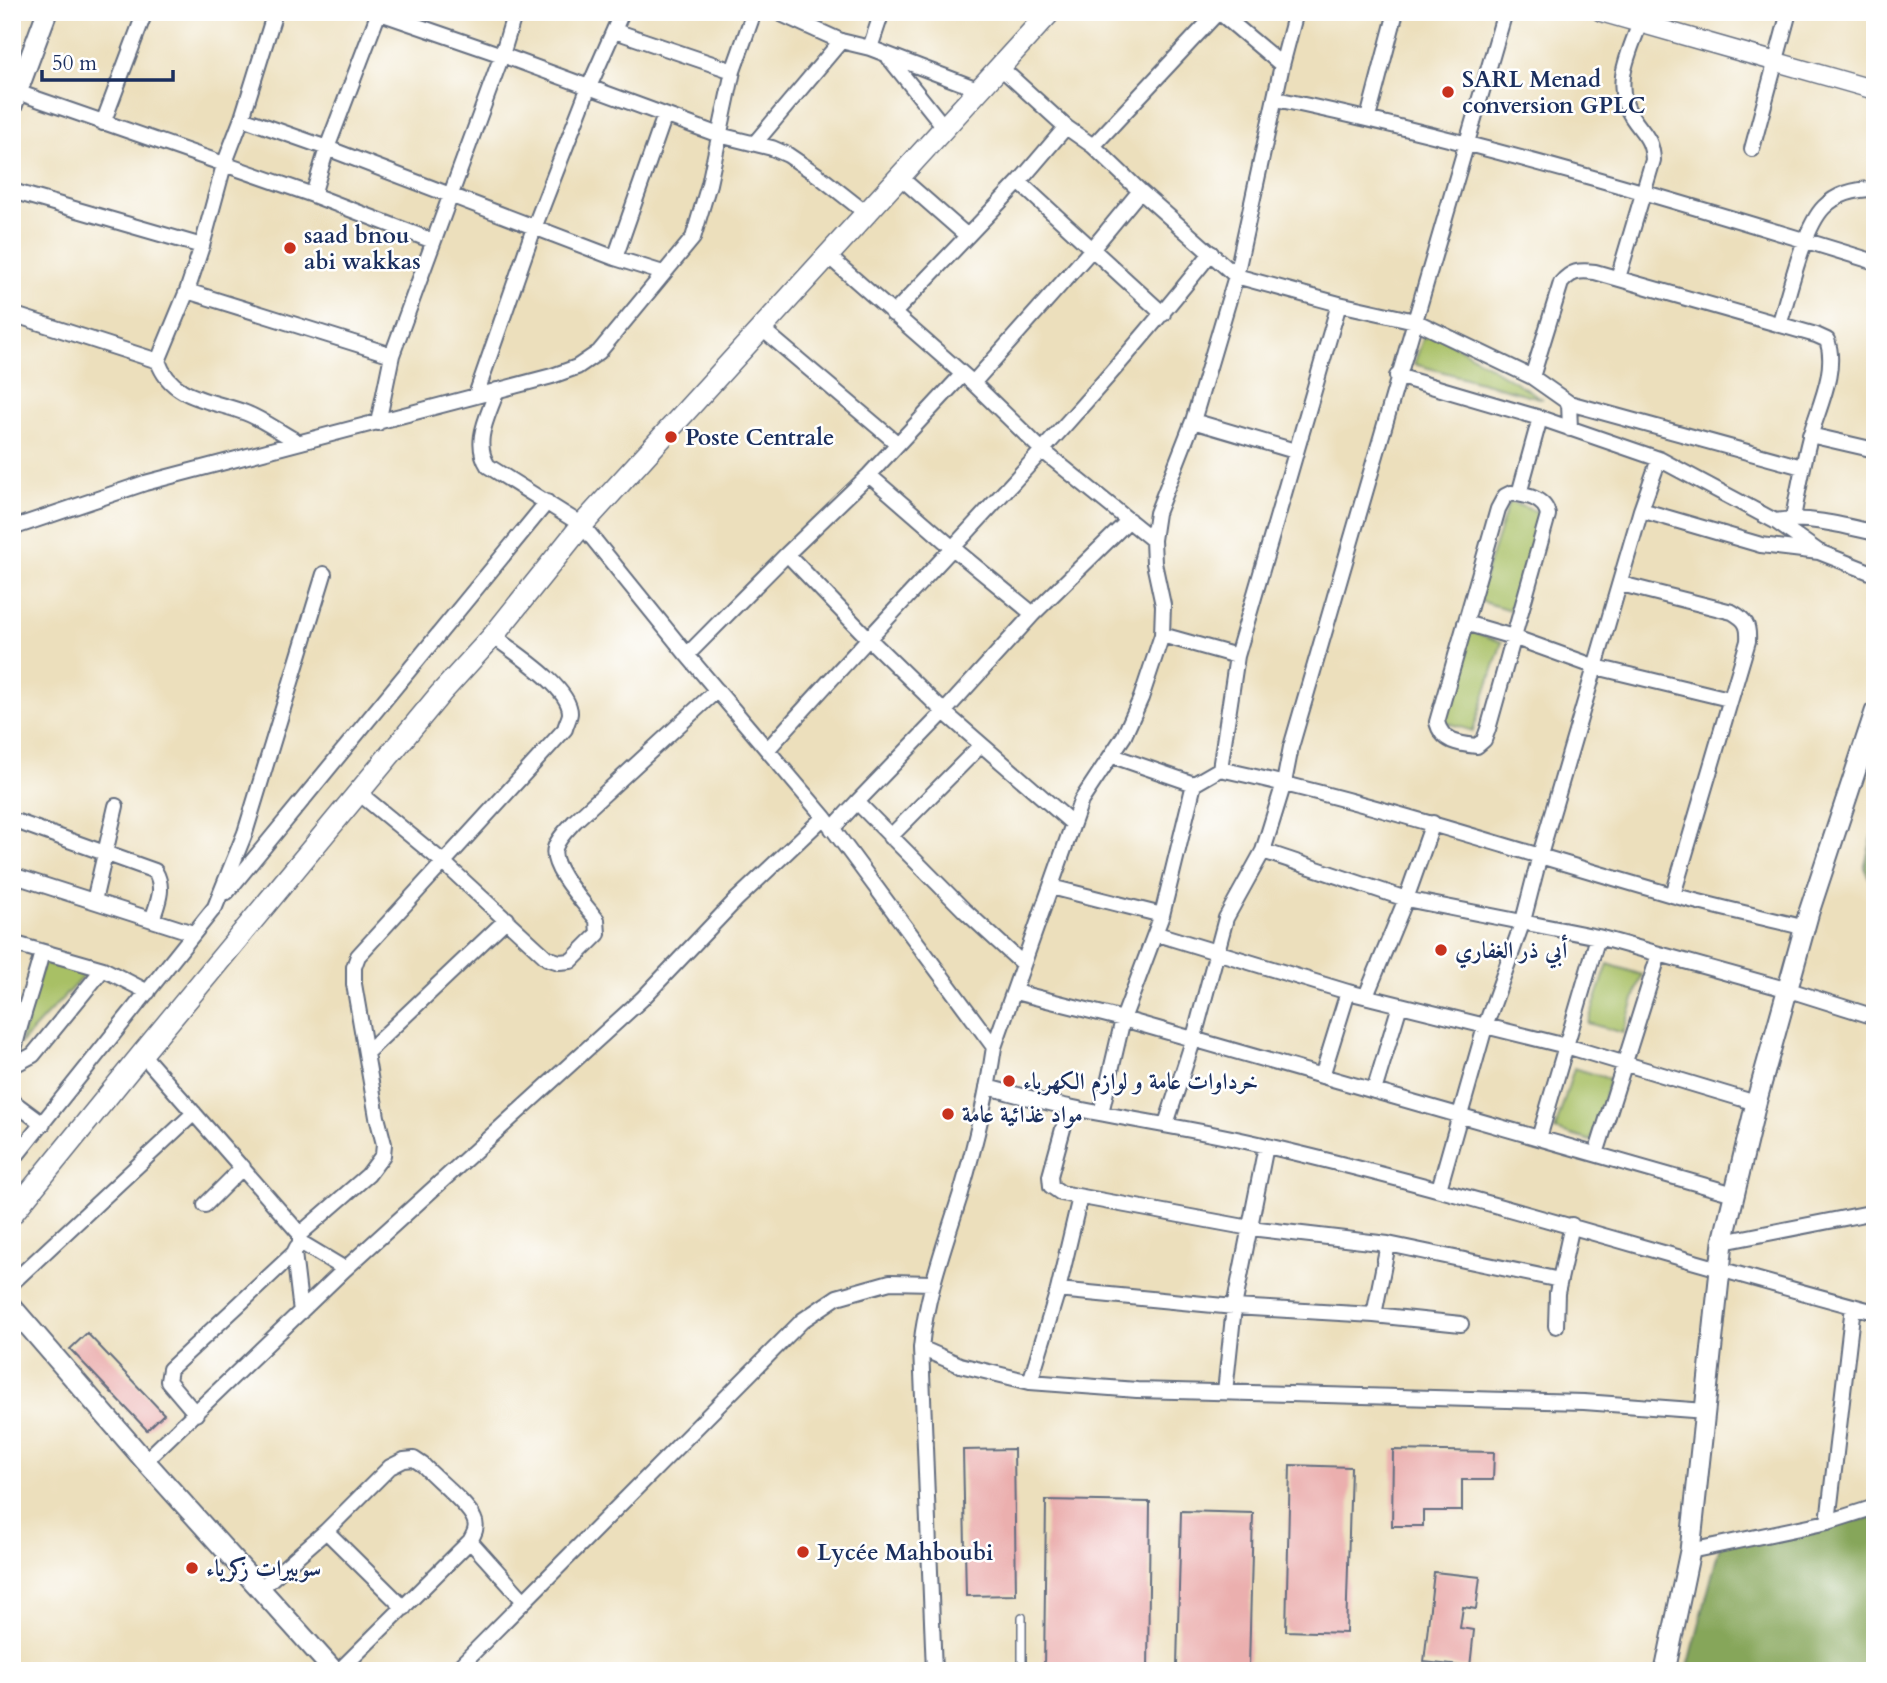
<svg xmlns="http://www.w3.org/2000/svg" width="1887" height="1683" font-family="Cardo,Amiri,serif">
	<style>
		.green { fill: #a8c065; stroke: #627862; stroke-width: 2 }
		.forest { fill: #86a65a; stroke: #506a5c; stroke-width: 2 }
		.building { fill: #ebafae }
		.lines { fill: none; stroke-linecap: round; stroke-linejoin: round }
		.service-casing { stroke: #646d7f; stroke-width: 10 }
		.minor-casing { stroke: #646d7f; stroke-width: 18 }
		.tertiary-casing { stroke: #646d7f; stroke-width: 21 }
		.secondary-casing { stroke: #646d7f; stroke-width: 23 }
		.primary-casing { stroke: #646d7f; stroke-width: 24 }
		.service { stroke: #fff; stroke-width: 7 }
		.minor { stroke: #fff; stroke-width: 14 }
		.tertiary { stroke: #fff; stroke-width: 18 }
		.secondary { stroke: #fff; stroke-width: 19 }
		.primary { stroke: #fff; stroke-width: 21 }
		.poi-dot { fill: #c8321e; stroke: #fff; stroke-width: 2.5 }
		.labels { text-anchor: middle; stroke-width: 5; stroke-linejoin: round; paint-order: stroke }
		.poi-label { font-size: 23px; font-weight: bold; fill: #1b2f5e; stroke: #fff; text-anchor: start }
	</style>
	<rect width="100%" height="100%" fill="#fff"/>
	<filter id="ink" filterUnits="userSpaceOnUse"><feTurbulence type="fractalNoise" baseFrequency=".0143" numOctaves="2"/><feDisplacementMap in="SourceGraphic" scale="14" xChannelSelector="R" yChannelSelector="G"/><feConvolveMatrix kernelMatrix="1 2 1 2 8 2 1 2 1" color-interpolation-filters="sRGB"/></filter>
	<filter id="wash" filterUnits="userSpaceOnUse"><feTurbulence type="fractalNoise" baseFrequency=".00686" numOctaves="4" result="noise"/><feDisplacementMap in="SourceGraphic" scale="28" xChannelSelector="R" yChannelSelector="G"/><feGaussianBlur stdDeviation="1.57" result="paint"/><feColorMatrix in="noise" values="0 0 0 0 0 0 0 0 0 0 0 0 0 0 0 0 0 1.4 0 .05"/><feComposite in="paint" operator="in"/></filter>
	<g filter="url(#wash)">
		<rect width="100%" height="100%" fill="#ecdfbc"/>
		<path class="green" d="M1427 328 1543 399 1414 364Z
			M1509 502 1541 513 1510 610 1477 600Z
			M1470 631 1502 642 1473 731 1442 721Z
			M43 963 87 972 20 1044Z
			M1608 964 1642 975 1623 1033 1588 1023Z
			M1574 1068 1610 1079 1591 1141 1555 1130Z"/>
		<path class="forest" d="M1875 826V889L1864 868Z
			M1875 1517V1671H1687L1720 1545Z"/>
		<g id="blocks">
			<path class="building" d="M87 1333 164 1414 147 1430 70 1349Z
				M1014 1449 1016 1595 966 1596 963 1450Z
				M1393 1450 1494 1452 1493 1480H1462V1511H1423V1526H1392Z
				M1290 1465 1351 1467 1346 1633 1286 1631Z
				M1046 1500 1150 1502 1148 1671H1044Z
				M1181 1511 1253 1513 1249 1668 1177 1666Z
				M1434 1572 1480 1577 1476 1609 1463 1607 1460 1628 1474 1630 1470 1667 1424 1662Z"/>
		</g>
	</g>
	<g filter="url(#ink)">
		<use href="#blocks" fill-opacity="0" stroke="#646d7f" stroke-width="2"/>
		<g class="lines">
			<defs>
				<path id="service" d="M1022 1617V1671"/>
				<path id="minor" d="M377 12 502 55 719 135 772 148 788 155 819 176 866 213
					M777 12 841 41 870 48 980 90
					M1219 12 1282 65 1296 12
					M615 31 733 71
					M870 48 882 12
					M889 58 945 128
					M1000 67 1066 127 1093 146 1140 191 1236 276 1339 304 1415 321 1532 377 1569 403 1570 429
					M17 92 313 195 433 241
					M1276 99C1478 141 1677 201 1875 262
					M242 118 327 148 615 258 663 273
					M1368 118 1396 12
					M103 123 145 12
					M755 143 841 41
					M1093 146 1218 12
					M1752 149 1789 12
					M901 178 966 235
					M1019 182 1163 314
					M12 191 202 246
					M313 195 327 148 379 12
					M827 255 973 383 1043 451 1153 540
					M615 258 665 115
					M1618 278 1653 160C1652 138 1643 134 1632 117 1609 83 1633 46 1644 12
					M187 291 392 355
					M12 314 158 361C171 400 213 400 246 413 264 420 281 433 298 442
					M893 314 1019 182 1066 127
					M1779 325C1789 295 1803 228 1824 207 1838 193 1856 189 1875 189
					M761 328 898 444
					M158 361 187 291 202 246 224 165 242 118 275 12
					M1397 376 1540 418 1659 459 1775 521
					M1532 377 1561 283C1571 271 1579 270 1595 272L1816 335 1827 340C1838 370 1818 408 1810 437 1803 464 1798 491 1793 518
					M973 383 1093 248 1140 191
					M497 390C489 415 472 441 488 466L582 525 687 655 824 817 994 1047C987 1096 975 1145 961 1193 945 1244 926 1295 921 1348L934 1671
					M476 395 534 228 588 89 622 12
					M1569 403 1802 467
					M1193 421 1295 451
					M378 423 392 355 502 55 515 12
					M1810 435 1875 450
					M869 475 954 549 1033 614
					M1511 493C1526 495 1545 498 1548 515L1488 729 1484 740 1477 746C1458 744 1442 742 1437 722L1498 509 1505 496Z
					M1519 494 1540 418
					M1641 510 1761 545 1819 552
					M12 528 145 483 552 376 577 367 599 352 693 238 709 184 733 71 754 12
					M1875 533C1842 525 1808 516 1775 521L1819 552 1875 574
					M787 554 867 637 944 712 1073 824
					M1621 584 1732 612C1746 620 1749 625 1748 641L1673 895
					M1465 623 1513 637 1596 667 1729 699
					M1162 635 1237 656
					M687 655 787 554 869 475 962 375
					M768 749C916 583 1073 427 1211 253
					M1113 756 1194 784
					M1220 769 1237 656 1339 304
					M359 793 443 862 547 958 559 962 571 961 598 934 597 920C585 904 549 867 555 848 558 838 568 829 575 821L717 690
					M12 822H18L155 871C165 888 158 902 152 920
					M832 829 857 802
					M890 837 981 745
					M1263 851 1406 899 1598 937 1789 990 1875 1017
					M12 875 193 933
					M1051 887 1162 915
					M227 892 547 502
					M94 901 116 806
					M1157 934 1348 992 1566 1046 1756 1103
					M12 943 103 969 148 992
					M1023 964 965 911 857 802 944 712 1033 614 1129 520
					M1015 992 1123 1019 1734 1194
					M1366 996 1406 899 1433 823
					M994 1047 1081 801 1124 736 1141 698 1162 635 1163 605 1154 563 1153 540 1157 513 1193 421 1236 276 1282 65
					M366 1053 507 919
					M142 1054 300 1234V1242L345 1269
					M12 1059C19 1023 33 988 42 952
					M12 1066 33 1055 103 969
					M1322 1076 1348 992
					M987 1087C1015 1094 1042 1102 1069 1107 1135 1121 1202 1130 1267 1146 1472 1194 1672 1258 1875 1312
					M1374 1091 1400 1005
					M12 1101 43 1124
					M1069 1107 1050 1176 1051 1186 1061 1193 1250 1228 1388 1244 1560 1280
					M1101 1113 1123 1019 1162 915 1194 784 1220 769C1373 802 1521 852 1672 895 1716 907 1761 917 1806 928
					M1166 1124 1193 1041 1226 918 1263 851 1284 783 1291 747 1505 12
					M1539 1138 1598 937
					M1596 1154 1659 954
					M12 1161 215 907 245 833 324 574
					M1439 1189 1485 1027 1523 921 1540 855 1641 510 1659 459
					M205 1205 243 1167
					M300 1234 368 1175 383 1155 384 1144 377 1117 354 984V967L358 956 565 729C566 724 570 717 570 713 570 687 512 651 493 636
					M1723 1242 1875 1212
					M297 1247 294 1253 301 1312
					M12 1283 194 1113
					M1058 1290 1234 1307 1374 1315 1461 1324
					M1374 1315 1388 1244
					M1556 1326 1557 1293 1572 1225
					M921 1348 960 1365 1030 1382 1137 1390 1584 1402 1706 1411
					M1030 1382 1058 1290 1080 1197
					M1225 1392 1234 1307 1266 1146
					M196 1414 168 1381 170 1369 294 1253
					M145 1461 345 1269 642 999 736 900 824 817
					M1828 1522 1853 1306
					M326 1531 404 1608
					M470 1541 524 1601
					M1690 1551 1828 1522 1875 1507
					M260 1589 326 1531 390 1467 404 1460 414 1459 423 1465C435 1478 469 1505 474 1519 478 1527 474 1534 470 1541L339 1671
					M455 1671 803 1320 837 1297 890 1282 933 1283"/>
				<path id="tertiary" d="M1601 12 1875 90"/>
				<path id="secondary" d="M12 106 47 12
					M12 1307 145 1461 334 1671
					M1665 1671 1690 1551 1723 1242 1756 1103 1809 912 1875 712"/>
				<path id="primary" d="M12 1214 142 1054 441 693 493 636 582 525 1050 12"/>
			</defs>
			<use href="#service" class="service-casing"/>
			<use href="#minor" class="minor-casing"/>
			<use href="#tertiary" class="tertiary-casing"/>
			<use href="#secondary" class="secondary-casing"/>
			<use href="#primary" class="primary-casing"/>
			<use href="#service" class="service"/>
			<use href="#minor" class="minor"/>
			<use href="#tertiary" class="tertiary"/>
			<use href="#secondary" class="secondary"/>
			<use href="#primary" class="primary"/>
		</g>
	</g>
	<g class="poi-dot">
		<circle cx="1448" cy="92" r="7"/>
		<circle cx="290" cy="248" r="7"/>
		<circle cx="671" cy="437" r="7"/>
		<circle cx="1441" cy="950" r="7"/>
		<circle cx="1009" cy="1081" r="7"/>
		<circle cx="948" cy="1114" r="7"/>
		<circle cx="803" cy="1552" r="7"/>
		<circle cx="192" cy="1568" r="7"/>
	</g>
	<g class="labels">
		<g class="poi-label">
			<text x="1462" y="87">SARL Menad<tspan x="1462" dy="26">conversion GPLC</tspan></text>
			<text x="304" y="243">saad bnou<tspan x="304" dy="26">abi wakkas</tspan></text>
			<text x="685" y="445">Poste Centrale</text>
			<text x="1455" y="958">أبي ذر الغفاري</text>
			<text x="1023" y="1089">خرداوات عامة و لوازم الكهرباء</text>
			<text x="962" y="1122">مواد غذائية عامة</text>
			<text x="817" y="1560">Lycée Mahboubi</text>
			<text x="206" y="1576">سوبيرات زكرياء</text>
		</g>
	</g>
	<rect width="1887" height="1683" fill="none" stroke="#fff" stroke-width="42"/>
	<path d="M42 70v10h131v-10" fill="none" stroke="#1b2f5e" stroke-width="3.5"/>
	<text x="52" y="70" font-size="21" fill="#1b2f5e" stroke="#ffffff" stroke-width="5" paint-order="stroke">50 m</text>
</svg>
